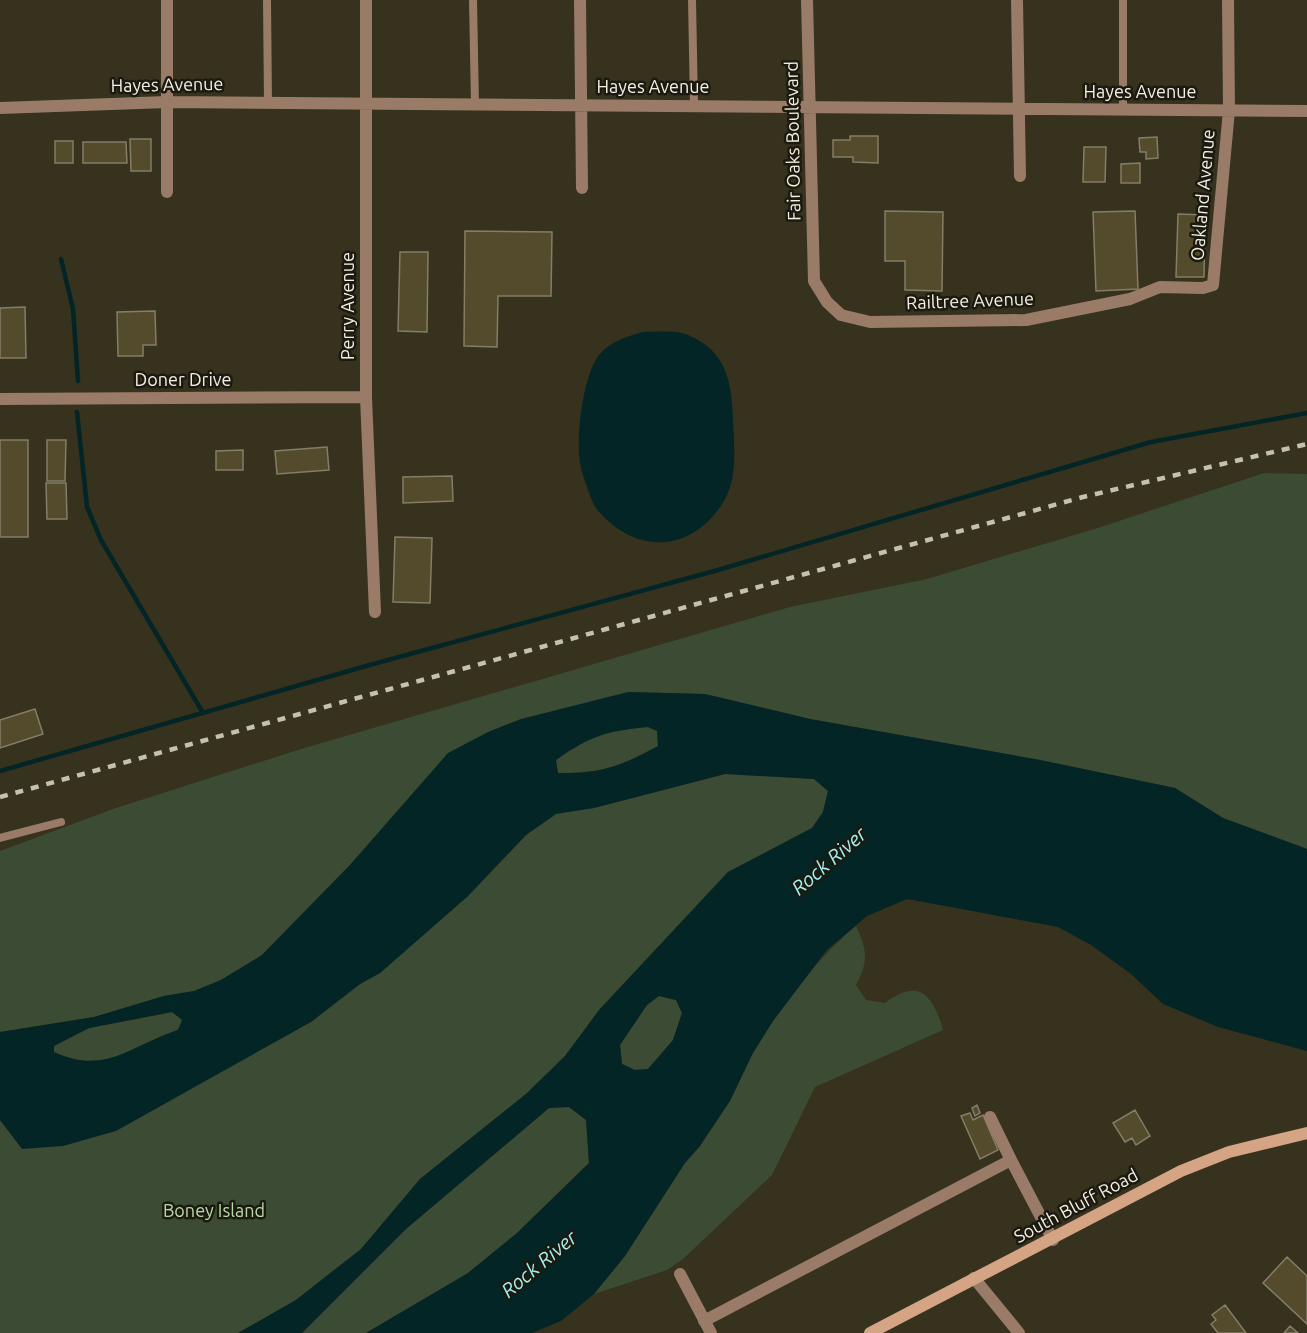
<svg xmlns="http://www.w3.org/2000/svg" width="1307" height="1333" font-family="Ubuntu,sans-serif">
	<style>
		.green { fill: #3c4c34 }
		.water { fill: #042526; fill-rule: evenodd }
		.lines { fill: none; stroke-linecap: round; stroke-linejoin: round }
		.stream { stroke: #042526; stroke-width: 4.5 }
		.building { fill: #534b2c; stroke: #847e67; stroke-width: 1.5 }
		.lane { stroke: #9a7b67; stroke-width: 8 }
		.street { stroke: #9a7b67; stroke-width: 12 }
		.secondary { stroke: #d5a484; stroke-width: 12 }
		.rail { stroke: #c4c1b2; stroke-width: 4.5; stroke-dasharray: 8 8; stroke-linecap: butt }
		.labels { text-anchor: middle; stroke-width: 5; stroke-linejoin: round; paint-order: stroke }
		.street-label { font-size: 18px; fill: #f3f0e3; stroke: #1c1a10 }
		.park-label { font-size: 18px; fill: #b9daa7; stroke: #1c1a10 }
		.water-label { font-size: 20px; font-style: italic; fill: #a2f1f2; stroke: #1c1a10 }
	</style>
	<rect width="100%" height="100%" fill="#37321d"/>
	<path class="green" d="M1264 473 1307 474V849L1223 818 1175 788 1040 760 810 719 705 694 628 692 349 866 262 955 221 980 194 991 164 996 94 1017 0 1032V851L113 809 301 749 790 607 927 579 1098 528Z
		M648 727 657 731 658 746C617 768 605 772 558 773L556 760C590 736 606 731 648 727Z
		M725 774 814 779 828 791 823 812 812 828 728 872 599 1010 565 1056 526 1094 420 1179 361 1249 296 1300 238 1333H0V1120L23 1149 311 1022 360 984 380 973 468 896 526 835 557 813 594 808Z
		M856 926C867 950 869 961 856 985L866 1000 885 1003C919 977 933 995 943 1030L815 1087 772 1175 683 1259 667 1270 594 1294 625 1256 685 1162 700 1146C744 1068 786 984 856 926Z
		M659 996 676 1000 682 1013 673 1040 648 1069 635 1070 622 1064 620 1045 647 1005Z
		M173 1012 183 1020 178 1030C130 1045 108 1076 54 1052V1046L89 1028Z
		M569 1107 586 1120 589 1163 517 1233 468 1273 366 1333H302L406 1229 549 1108Z"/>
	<path class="water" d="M643 332C656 332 676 330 688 335 727 351 732 383 733 421 734 447 738 477 724 501 693 552 638 556 599 512 591 503 587 486 583 475 573 449 582 377 599 355 609 342 628 336 643 332Z
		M628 692 705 694 810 719 1040 760 1175 788 1223 818 1307 849V1051L1218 1027 1163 1004 1131 974 1091 945 1058 927 907 899 867 916 827 950 773 1021 753 1053 730 1101 700 1146 685 1163 625 1256 594 1294 561 1321 532 1333H366L468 1273 517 1233 589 1163 586 1120 569 1107 549 1108 406 1229 302 1333H238L296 1300 361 1249 420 1179 526 1094 565 1056 599 1010 728 872 812 828 823 812 828 791 814 779 725 774 594 808 556 814 526 835 468 896 380 973 360 984 311 1022 116 1131 63 1146 22 1149 0 1120V1032L94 1017 164 996 194 991 221 980 262 955 349 866 448 753 488 732 521 719ZM648 727 657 731 658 746C621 766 601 774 558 773L556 760C590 736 606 731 648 727ZM659 996 676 1000 682 1013 673 1040 648 1069 635 1070 622 1064 620 1045 647 1005ZM172 1012 182 1020 178 1030C132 1045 105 1076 54 1052V1046L89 1028Z"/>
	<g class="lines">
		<path class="stream" d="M61 259 73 309 78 381
			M77 412 87 507 101 540 203 713
			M0 771 366 666 718 570 1151 442 1307 413"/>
	</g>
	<path class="building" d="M850 136H878V163L853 162V157H833V140H850Z
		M1157 137 1158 158 1146 159V152H1140L1139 138Z
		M130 139H151V171H131Z
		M55 141H73V163H55Z
		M83 142H126L127 163H83Z
		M1084 147H1106L1105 182H1083Z
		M1140 163V183H1121V164Z
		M885 211 943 212 942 291 905 290V261H885Z
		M1135 211 1138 289 1096 291 1093 212Z
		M1178 214 1205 215 1204 277H1176Z
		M465 231 552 232 551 296H498L497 347 464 346Z
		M400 252H428L427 332 398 331Z
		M25 307 26 358H0V308Z
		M155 311 156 345H143V356H118L117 312Z
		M0 440H28V537H0Z
		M47 440H66L65 481H47Z
		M327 447 329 470 277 474 275 451Z
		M243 450V470H216V451Z
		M452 476 453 501 403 503V477Z
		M46 483H66L67 519H47Z
		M395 537 432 538 430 603 393 602Z
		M35 709 43 734 0 748V720Z
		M977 1105 980 1113 975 1116 972 1108Z
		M1135 1110 1150 1136 1136 1145 1132 1138 1125 1142 1113 1123Z
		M970 1113 973 1120 983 1115 998 1150 980 1159 961 1116Z
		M1287 1257 1307 1276V1324L1263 1283Z
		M1225 1305 1246 1333H1218L1211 1324 1216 1320 1212 1315Z
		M1290 1326 1298 1333H1284Z"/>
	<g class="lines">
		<path class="lane" d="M267 0 268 103
			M473 0 475 105
			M692 0 694 105
			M1123 110V0
			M0 838 61 822"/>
		<path class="street" d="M366 0V397L375 612
			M580 0 582 188
			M807 0 814 281 827 302 841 315 870 322 1026 320 1130 299 1160 287 1203 288 1213 285 1229 110 1228 0
			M1017 0 1020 176
			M0 108 167 102 1307 111
			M167 192V0
			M0 399 366 397
			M990 1117 1011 1160
			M680 1274 711 1333
			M974 1278 1019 1333
			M704 1321 1011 1160 1053 1240"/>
		<path class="secondary" d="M870 1333 1181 1171 1229 1152 1307 1133"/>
		<path class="rail" d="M0 797 1083 497 1307 444"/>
	</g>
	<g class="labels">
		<g class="street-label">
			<text transform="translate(167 85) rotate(-1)" y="6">Hayes Avenue</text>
			<text x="653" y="93">Hayes Avenue</text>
			<text x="1140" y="98">Hayes Avenue</text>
			<text transform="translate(793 141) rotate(-91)" y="6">Fair Oaks Boulevard</text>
			<text transform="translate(1203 195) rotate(-85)" y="6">Oakland Avenue</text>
			<text transform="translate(970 301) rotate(-2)" y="6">Railtree Avenue</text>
			<text transform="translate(348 306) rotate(-90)" y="6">Perry Avenue</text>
			<text x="183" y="386">Doner Drive</text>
			<text transform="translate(1076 1206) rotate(-28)" y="6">South Bluff Road</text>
		</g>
		<g class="park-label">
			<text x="214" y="1217">Boney Island</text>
		</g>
		<g class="water-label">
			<text transform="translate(829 861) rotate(-41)" y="7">Rock River</text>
			<text transform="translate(539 1264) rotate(-40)" y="7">Rock River</text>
		</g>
	</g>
</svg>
